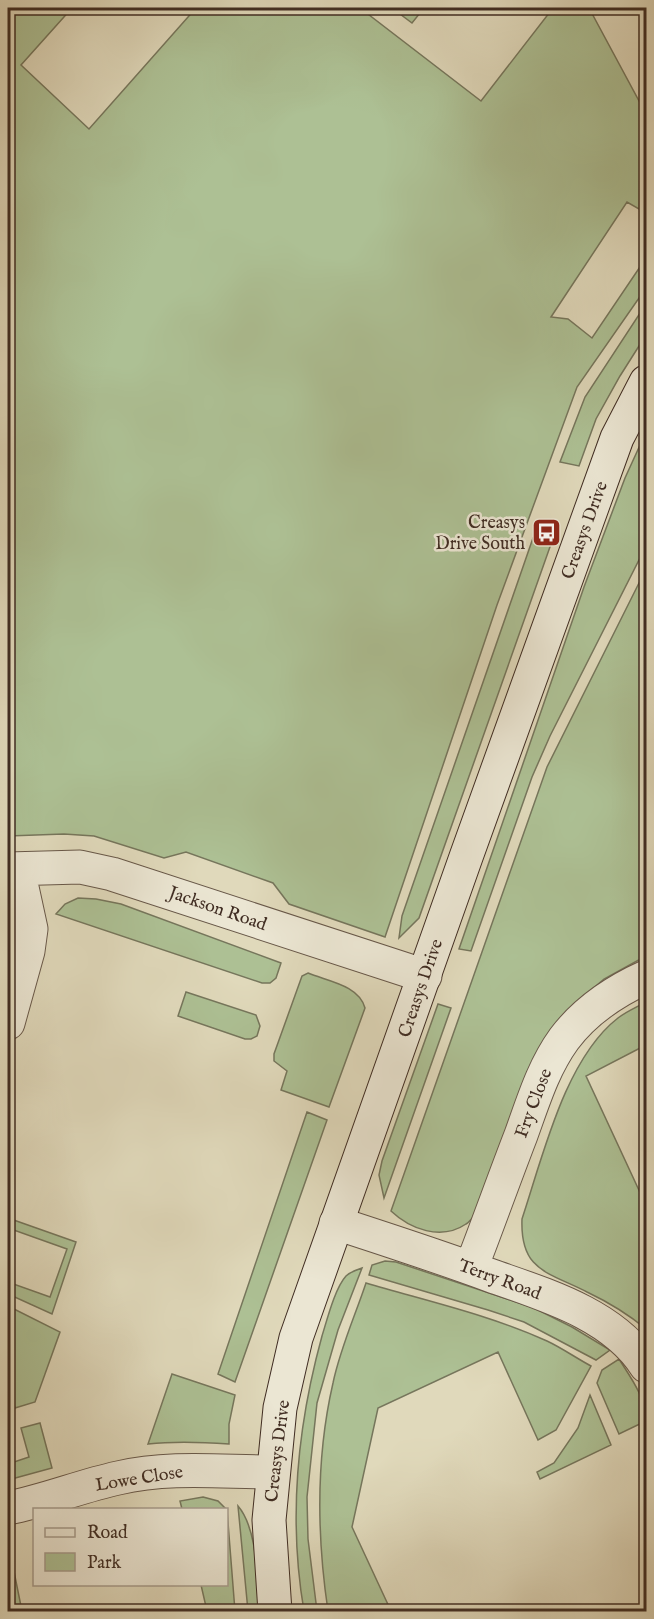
<svg xmlns="http://www.w3.org/2000/svg" width="654" height="1619" font-family="'IM FELL English',serif">
	<style>
		.green { fill: #adc094; stroke: #76765c; stroke-width: 1.5 }
		.lines { fill: none; stroke-linecap: round; stroke-linejoin: round }
		.street-casing { stroke: #685849; stroke-width: 35 }
		.secondary-casing { stroke: #402d23; stroke-width: 35 }
		.street { stroke: #ebe6d3; stroke-width: 33 }
		.secondary { stroke: #ebe6d3; stroke-width: 33 }
		.labels { text-anchor: middle; stroke-width: 5; stroke-linejoin: round; paint-order: stroke }
		.poi-label { font-size: 18px; fill: #402d23; stroke: #ebe6d3; text-anchor: end }
		.street-label { font-size: 18px; fill: #402d23; stroke: #ebe6d3 }
	</style>
	<rect width="100%" height="100%" fill="#e0d9bb"/>
	<filter id="stains"><feTurbulence type="fractalNoise" baseFrequency=".00333" numOctaves="4"/><feColorMatrix values="0 0 0 0 .2 0 0 0 0 .09 0 0 0 0 .02 0 0 0 .5 -.17"/></filter>
	<radialGradient id="worn" r=".72"><stop offset=".6" stop-color="#630" stop-opacity="0"/><stop offset="1" stop-color="#630" stop-opacity=".3"/></radialGradient>
	<path class="green" d="M8 8H72L21 65 89 129 196 8H360L481 101 553 8H589L646 114V199L639 209 627 202 551 317 568 319 592 338 646 258V288L577 387 497 605 385 937 289 904 273 883 186 852 164 858 94 836 64 834 8 836Z
		M392 8H424L412 23Z
		M646 304V335L620 376 596 419 579 466 560 462 585 397Z
		M646 432V546L550 736 532 777 471 951 459 949 584 587 625 478Z
		M533 538 551 544 419 918 399 938 402 916Z
		M646 569V956L604 979 569 1009 479 1210C475 1214 471 1221 466 1224 441 1241 410 1229 391 1211L547 767Z
		M78 898 96 899 121 904 281 963 276 978 270 983H262L56 914 65 904Z
		M308 973C327 981 359 985 365 1008L329 1107 281 1090 287 1071 274 1061V1054L302 976Z
		M186 992 256 1015 260 1026 257 1036 251 1039H245L178 1016Z
		M646 1002V1045L586 1076 644 1201 646 1200V1329C628 1314 608 1302 587 1292 548 1272 520 1271 522 1219 543 1156 565 1059 618 1018 627 1011 637 1007 646 1002Z
		M438 1004 451 1008 384 1198 379 1175 382 1161Z
		M307 1112 327 1120 235 1382 218 1374Z
		M8 1218 76 1242 52 1314 8 1294V1282L50 1297 67 1249 8 1228Z
		M385 1261 396 1262 534 1308 572 1327 610 1350 596 1360 524 1322 488 1310 369 1275 372 1265Z
		M362 1268 338 1330 317 1403 307 1497 308 1539 317 1611H304C288 1518 297 1427 322 1336 327 1320 335 1288 346 1276 350 1272 356 1270 362 1268Z
		M366 1283C427 1301 490 1315 547 1341 562 1348 576 1358 591 1366L556 1430 538 1440 498 1352 378 1408 352 1527 391 1611H328C317 1537 316 1457 333 1383 340 1349 355 1316 366 1283Z
		M8 1306 60 1332 35 1402 15 1408 8 1383Z
		M619 1359C631 1378 646 1398 646 1421L619 1434 597 1383 602 1370Z
		M172 1374 235 1395 229 1424V1444C201 1442 175 1441 148 1444Z
		M590 1395 611 1445 540 1479 537 1472 554 1463 578 1428Z
		M40 1423 52 1468 8 1480V1464L29 1457 21 1428Z
		M203 1497 218 1501 226 1509H182L180 1501Z
		M238 1506C258 1529 257 1581 260 1611H248Z
		M227 1510 235 1611H207L201 1585 226 1584Z
		M8 1542 22 1611H8Z"/>
	<g class="lines">
		<defs>
			<path id="street" d="M8 869 80 867 112 874 425 976
				M8 1023 28 951 31 929 18 869
				M336 1223C388 1240 441 1257 492 1276 546 1295 614 1315 646 1366
				M471 1268C488 1224 504 1179 521 1135 533 1102 543 1068 564 1039 585 1011 615 991 646 977
				M8 1508C45 1501 81 1486 118 1478 170 1466 221 1472 273 1472"/>
			<path id="secondary" d="M275 1612 269 1520 280 1408 296 1338 466 857 617 438 646 382"/>
		</defs>
		<use href="#street" class="street-casing"/>
		<use href="#secondary" class="secondary-casing"/>
		<use href="#street" class="street"/>
		<use href="#secondary" class="secondary"/>
	</g>
	<defs>
		<symbol id="bus-square" viewBox="-11 -11 22 22"><rect x="-9" y="-9" width="18" height="18" rx="4" fill="#8f2418" stroke="#ebe6d3"/><path d="M-5-6H5V4H4V6H2V4H-2V6H-4V4H-5ZM-3.5-4V0h7V-4ZM-3.5 1.2v1.5H-2V1.2ZM2 1.2v1.5H3.5V1.2Z" fill="#fff"/></symbol>
	</defs>
	<g fill-rule="evenodd">
		<use href="#bus-square" x="530" y="516" width="33" height="33"/>
	</g>
	<g class="labels">
		<g class="poi-label">
			<text x="525" y="528">Creasys<tspan x="525" dy="21">Drive South</tspan></text>
		</g>
		<g class="street-label">
			<text transform="translate(584 530) rotate(-70)" y="6">Creasys Drive</text>
			<text transform="translate(218 908) rotate(19)" y="6">Jackson Road</text>
			<text transform="translate(420 988) rotate(-71)" y="6">Creasys Drive</text>
			<text transform="translate(533 1103) rotate(-69)" y="6">Fry Close</text>
			<text transform="translate(500 1279) rotate(20)" y="6">Terry Road</text>
			<text transform="translate(277 1451) rotate(-83)" y="6">Creasys Drive</text>
			<text transform="translate(139 1478) rotate(-9)" y="6">Lowe Close</text>
		</g>
	</g>
	<rect width="654" height="1619" fill="none" stroke="#e0d9bb" stroke-width="30"/>
	<rect x="9" y="9" width="636" height="1601" fill="none" stroke="#402d23" stroke-width="3"/>
	<rect x="15" y="15" width="624" height="1589" fill="none" stroke="#402d23" stroke-width="1.5"/>
	<rect x="33" y="1508" width="195" height="78" fill="#ebe6d3" stroke="#a79c8d" stroke-width="1.5"/>
	<rect x="45" y="1528" width="30" height="9" fill="#ebe6d3" stroke="#a79c8d" stroke-width="1.5"/>
	<text x="87" y="1538" font-size="18" fill="#402d23">Road</text>
	<rect x="45" y="1553" width="30" height="18" fill="#adc094" stroke="#a79c8d" stroke-width="1.5"/>
	<text x="87" y="1568" font-size="18" fill="#402d23">Park</text>
	<rect width="100%" height="100%" filter="url(#stains)"/>
	<rect width="100%" height="100%" fill="url(#worn)"/>
</svg>
